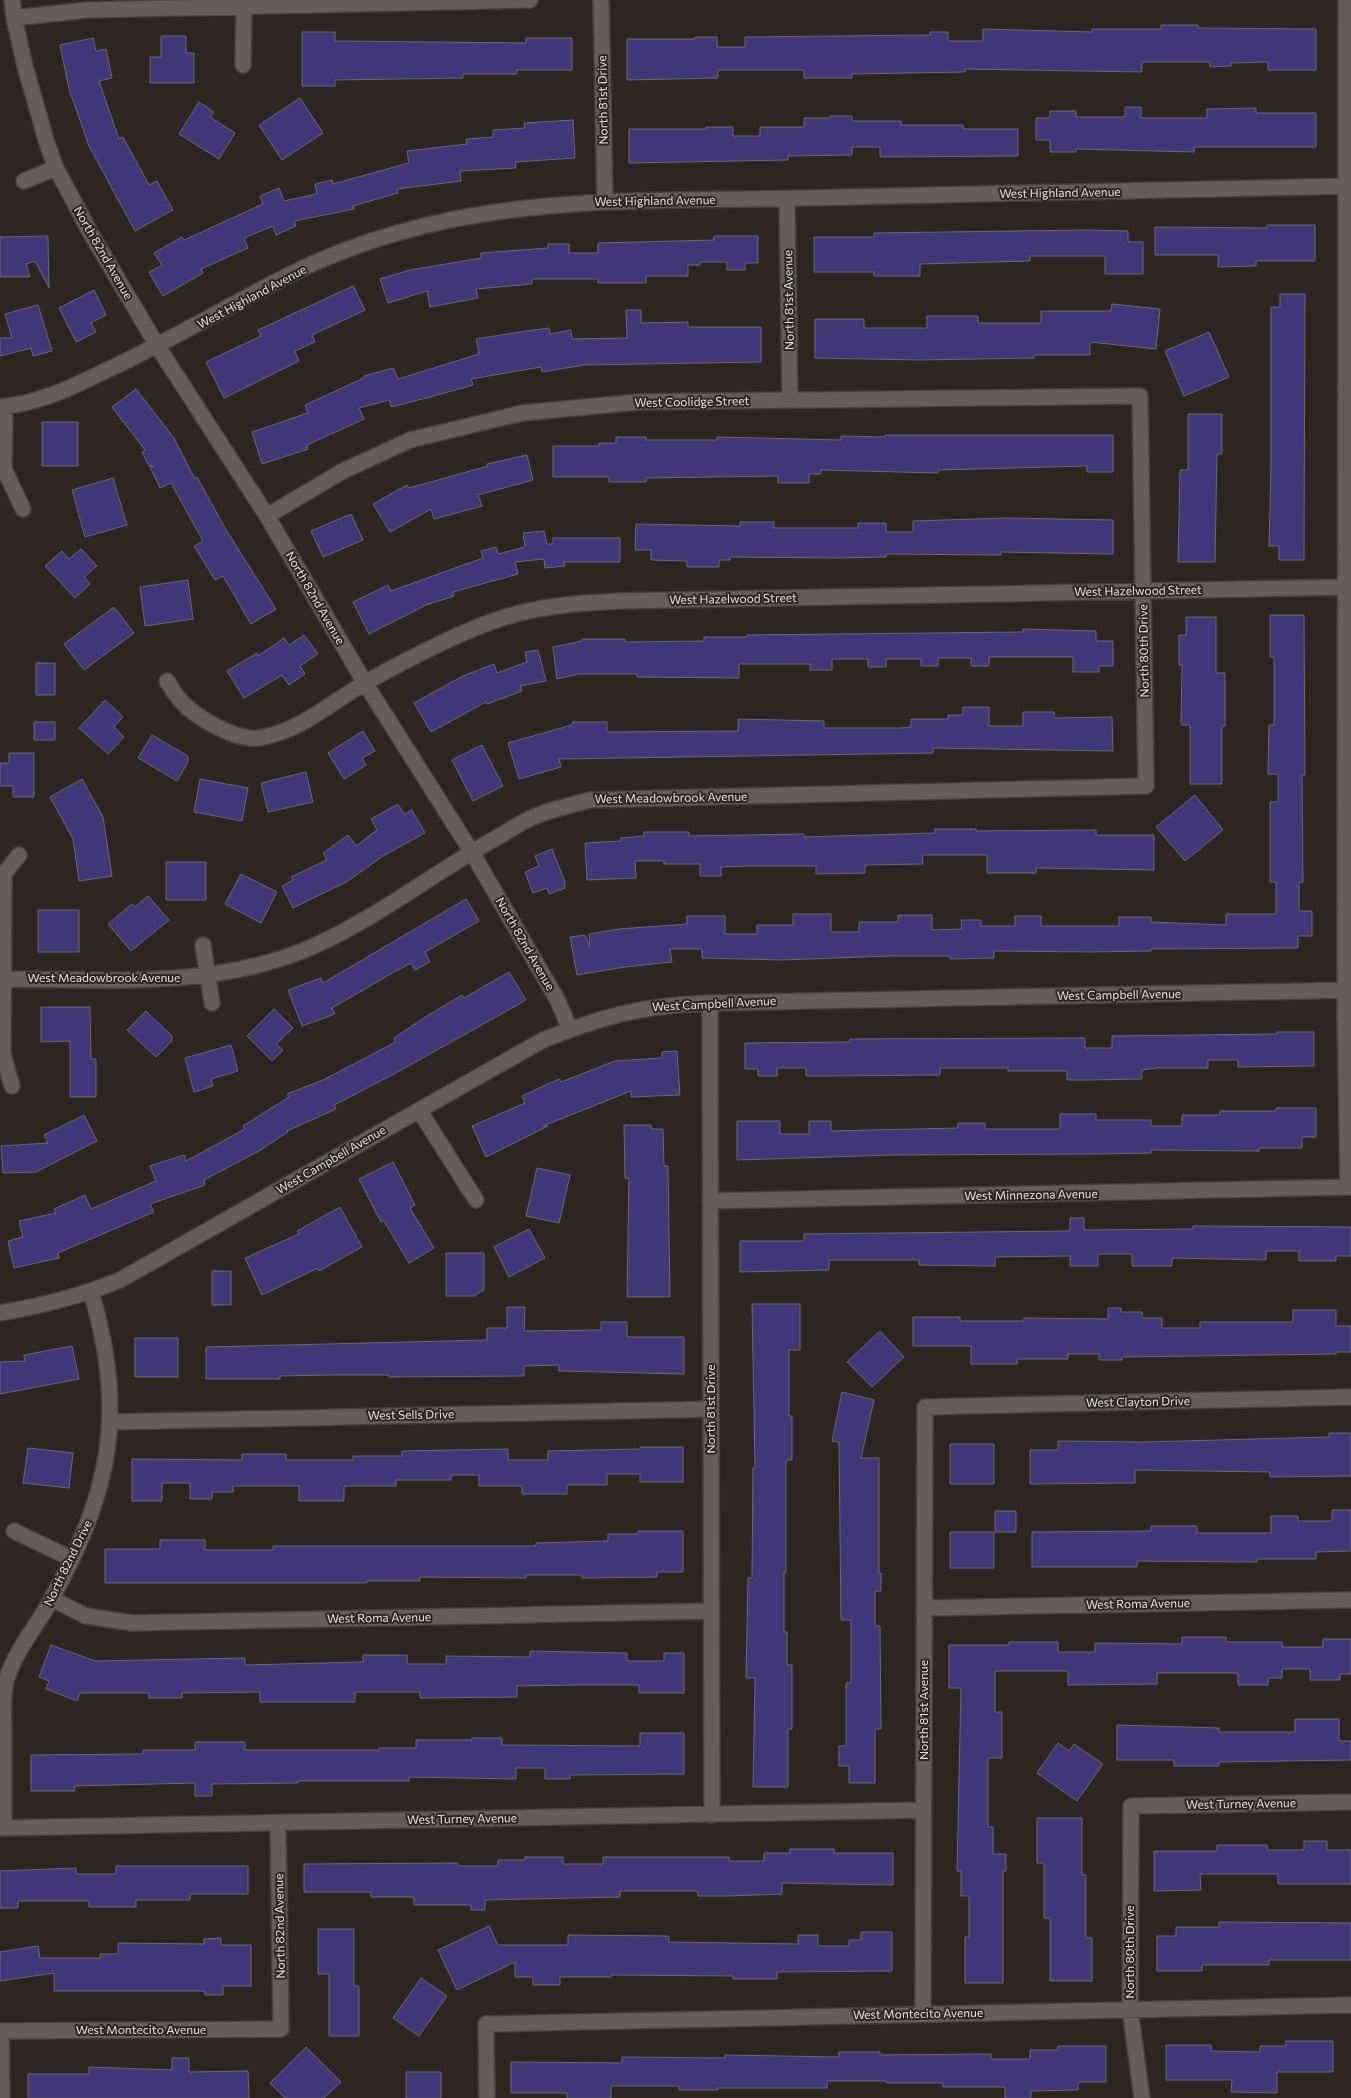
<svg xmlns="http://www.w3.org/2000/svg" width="1351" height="2098" font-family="Commissioner,sans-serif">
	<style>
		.building { fill: #403779; stroke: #6a6a73 }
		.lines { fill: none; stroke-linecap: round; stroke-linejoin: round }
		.minor-casing { stroke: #46413c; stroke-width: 18 }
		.minor { stroke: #655d57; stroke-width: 15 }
		.labels { text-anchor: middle; stroke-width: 4; stroke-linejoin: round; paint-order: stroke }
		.street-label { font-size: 12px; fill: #e6e2de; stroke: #2c2520 }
	</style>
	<rect width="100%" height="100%" fill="#2c2520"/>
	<path class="building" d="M1161 25H1198V28L1316 29V70H1268V62L1231 63V66L1210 67V62H1142V72L965 69V72L852 74V78H804V70H718V78L627 80V39H695V37H717V47H745V37L930 35V32H948V41H983V29L1092 32V29H1161Z
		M302 32H335V41L526 43V38H572V70H517V74H463V78L335 80V86H302Z
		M161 36H186V53H194V83H150V57H161Z
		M93 38 96 51 106 49 112 78 99 81 119 139 123 137 149 185 157 181 173 210 135 231 89 146 69 89 60 45Z
		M300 98 323 133 282 160 259 125Z
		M199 102 214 112 210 117 235 133 219 159 179 134Z
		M1125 107H1141V118H1207V109L1256 108V113H1316V147H1194V152L1076 149V152H1050V140H1036V118H1050V111H1076V117H1125Z
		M830 116H852V121H901V125H963V129H1018V156L880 157V147H852V155L788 156V160L629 163V129H706V127H733V136H760V127H804V118H830Z
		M573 120 575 158 515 162 516 168 460 171 461 181 397 189 398 193 353 206 354 209 294 221 296 226 276 235 273 226 244 238 248 248 201 269 203 273 163 296 149 272 162 265 154 253 182 237 184 240 263 204 260 196 279 188 284 201 317 194 315 184 332 180 333 184 409 163 407 151 467 144 466 139 493 137V130L525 128 524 123Z
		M1267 225H1315V261H1256V266L1218 267V255H1155V227L1267 228Z
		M1087 230 1128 231V242H1143V274H1105V256H1030V261L920 264V276H874V272H814V237H874V233Z
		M48 236 49 288 35 261 26 264 30 277H0V237Z
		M714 236H758V263H745V270H727V262H700V265H688V276H646V283H598V279H532V284L476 289 478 298 430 307 427 291 388 303 380 279 410 270 481 258V253L548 248V244H569V253H598V243L714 240Z
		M353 286 365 310 312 335 315 342 295 351 299 361 224 398 206 362 261 336 258 330Z
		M94 290 106 315 91 323 96 332 76 342 59 308Z
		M1280 294H1305L1304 560H1279V546H1269L1271 467V307H1280Z
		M1112 304 1160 309 1156 349 1090 342V355H1034V358L920 360 815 358V319H864V328H927V316H978V323H1041V311H1111Z
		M38 305 52 351 33 356 31 348 0 356V338H12L5 314Z
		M626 310H641V323L688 322V327H761V362L584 365 542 372 541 367 471 379 473 385 430 397 391 407 389 400 359 408 364 419 307 445 308 449 262 464 252 432 308 413 305 405 364 378V376L393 368 398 379 479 354 476 339 526 331 549 328 550 334 571 330 572 339 627 338Z
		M1209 332 1229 377 1184 396 1165 351Z
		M136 389 174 438 195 479 197 477 225 528 276 609 251 624 223 576 215 580 194 546 203 541 171 483 160 488 150 467 154 466H149L142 452 145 450 112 407Z
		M1188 414H1222V454H1217L1215 562H1178L1180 470H1188Z
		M42 422H78V466H42Z
		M885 435H1113V472H1087V466L938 470V473L821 470V474H809V483H778V476L646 478V482H609V477H553V446H599V443H616V437H646V440H717V437L841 440V436L885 437Z
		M527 455 533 480 478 495 482 506 434 519 431 509 390 532 373 504 407 485 409 488 488 466 487 464Z
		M113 478 127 525 85 537 72 490Z
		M351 514 363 540 323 557 311 531Z
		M1007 518 1113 520V554L1001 552V555L886 554V557L839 558 730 557V560H719V567H687V561L651 560V550H635L636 524 740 526V522H774V528H858V523H886V532H913V521Z
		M544 531 547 544H553V538H620V562H564L565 566 545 568 544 559 515 562 518 574 453 592 454 596 426 605 369 634 353 602 388 585 391 591 483 558 481 551 496 547 498 554 525 547 523 533Z
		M81 549 97 566 84 577 90 584 75 598 45 566 62 551 69 559Z
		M188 580 193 619 145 626 140 587Z
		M114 607 134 633 84 670 64 644Z
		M1270 615H1304L1305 775H1302L1303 882H1299V911H1312V936H1298V948L1151 949V951L1089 952 994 951V958L950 959V956H889L782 960 702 958V949H670L672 962 625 967 577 975 570 937 585 935 590 948 589 934 619 929 687 924V916H725V934H757V925H793V914H831V932H859V922H898V915H932V930L962 929 961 920H981V926H1015V916H1041V926H1119V917H1151V922L1226 925V914H1276V882H1270V802H1278V774H1268L1269 725H1274V657H1270Z
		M1186 617H1216V673H1225V726H1222V784H1190V725H1181L1182 665H1179V635H1186Z
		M1023 629 1096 631V641H1113V666H1099V672H1073V657H989V666H971V658H938V666H921V659H886V667H868V659H832V670H810V664H739V678L637 677V674H578L557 679 553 647 582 641V639H625V642L704 641V637H747V635L1023 632Z
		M304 635 318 654 300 666 305 674 289 685 282 675 244 698 227 671 257 653 258 656 284 638 289 645Z
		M538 650 546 681 520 686 522 691 487 704 486 702 431 732 414 703 463 676 494 664 497 673 527 662 525 652Z
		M36 663H55V695H36Z
		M105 700 123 717 114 727 124 737 108 754 79 728Z
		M963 707H989V726H1023V712H1054V718L1112 717 1113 751 933 748V753L559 759 561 767 519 779 508 743 572 725V722H607V732L738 731V719L824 721V728H900L911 727V719H948V715H963Z
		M34 722H55V740H34Z
		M363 731 375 751 362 758 366 765 344 779 328 753Z
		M152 735 188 756V762L177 781 138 758Z
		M482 745 503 786 473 801 452 760Z
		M9 753H34V797H13V786H0V763H9Z
		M306 772 313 802 268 812 261 783Z
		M82 779 103 817 112 876 79 881 73 839 50 797Z
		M200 779 248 788 242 821 194 812Z
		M1195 795 1223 830 1185 861 1156 827Z
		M398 804 404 814 412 810 425 833 383 856 348 881 293 908 282 886 293 880 291 877 327 860 323 853 348 835 356 846 377 830 371 819Z
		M935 829H976V831L1096 830V835H1154V870L1036 868V873H987V855H922L923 864 865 865V873L816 874V866H747L721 867V876H700V864H664V861H635L636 878 587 880 585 843 621 841V838L644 836V832H689V836L804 834V837L935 833Z
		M552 849 565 882V888L549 894 547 888 533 893 525 872 539 866 535 856Z
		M166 862H206V900H166Z
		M241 874 277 892 261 923 225 904Z
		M148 896 169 920 131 951 108 924 132 904 135 907Z
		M466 899 479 921 425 952 430 962 415 970 411 963 394 972 332 1008 335 1014 302 1026 288 990 321 978 323 983Z
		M38 910H79V952H38Z
		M509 972 526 1000 396 1073 334 1105 336 1109 287 1131 288 1132 259 1151 204 1180 205 1185 150 1204 154 1212 58 1253 59 1258 14 1268 8 1241 23 1237 19 1221 56 1213 54 1209 85 1195 91 1209 156 1181 150 1166 184 1155 186 1161 245 1129 243 1126 289 1097 287 1094 323 1080 396 1042 394 1038 427 1016 462 995 464 998Z
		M41 1007H90L91 1059H96V1097H70V1041L41 1042Z
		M274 1009 293 1028 276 1044 283 1050 272 1061 247 1036Z
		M146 1011 172 1036V1041L156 1057 127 1030Z
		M1277 1032H1314V1066L1238 1067V1060H1208V1068H1157L1142 1070V1079L1090 1080H1067V1071H1008V1068H940V1075L824 1076H806V1068H777V1076H758V1069H745V1043L850 1042V1039L1085 1038V1048H1112V1036L1277 1034Z
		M231 1045 238 1071 211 1079 213 1086 194 1092 185 1058Z
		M677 1051 680 1095 631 1097V1091L543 1126H548L486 1157 472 1126 525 1103 522 1096 559 1079 561 1082 615 1061 662 1058V1052Z
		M1276 1108H1316V1137H1302V1148H1259V1151L1151 1150V1153L1096 1154 893 1155 737 1160V1121H780V1134H809V1121H831V1131L958 1128V1123H985V1129H1060V1114H1096V1120H1151V1126H1182V1115H1220V1111H1276Z
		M84 1115 97 1141 36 1172 3 1173 1 1146 48 1143 44 1135Z
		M624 1125H651V1129H663L664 1166H668L670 1297H627L629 1178H625Z
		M393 1162 415 1205 410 1208 434 1248 409 1263 384 1221 381 1222 359 1179Z
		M537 1168 570 1175 559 1223 526 1216Z
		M340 1207 362 1247 319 1271 318 1268 262 1295 245 1258 299 1234 297 1231Z
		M1070 1218H1084V1230L1193 1229V1226L1351 1227V1256H1336V1261H1299V1251H1266V1260L1172 1258V1266H1132V1254H1098V1266H1070V1256L995 1257V1266L919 1265V1260H829V1270L740 1272V1241H804V1234L1070 1231Z
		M529 1229 545 1258 509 1277 494 1247Z
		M446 1253H484V1290L474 1296H446Z
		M212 1271H231V1305H212Z
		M752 1304H800V1350H789V1416H792V1460H786V1572H784V1632H787V1665H792V1729H788V1787H753L755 1678H746L748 1578H752L753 1468H755Z
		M507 1307H525L524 1331 601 1330V1322H627V1337H684V1374L559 1371V1365L524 1366V1376L389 1377V1375H330L280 1376V1379H206V1347L487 1340V1328H507Z
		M1108 1308H1121V1312H1142V1318H1162V1328H1200V1322H1293V1310H1336V1326H1351V1352H1336V1354L1122 1357V1360H1099V1354H1068V1359H1017V1364H971V1346H913V1317H960V1321H1024V1318L1108 1319Z
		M880 1331 904 1357 872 1387 847 1362Z
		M135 1338H178V1377H135Z
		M72 1346 79 1379 0 1394V1362L25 1361 24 1355Z
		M842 1392 874 1400 861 1458H879V1573H881V1591H875V1626H880L881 1729H875V1783H849V1766H839V1746H846V1683H851V1620H841L839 1442 832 1441Z
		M1329 1433H1351V1476L1270 1477V1472L1135 1470V1483L1030 1484V1450H1058V1441L1144 1442 1329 1437Z
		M950 1444H994V1484H950Z
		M640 1447H683V1482H640V1474H607V1485H567V1494H522V1486H479V1475H451V1480H396V1486H344V1501H299V1486H233V1492H212V1499H190V1483H162V1501H132V1459L242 1460V1454H286V1460H353V1456H402V1451L508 1449V1460H548V1451L640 1449Z
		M28 1448 73 1453 69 1488 23 1483Z
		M1332 1510H1351V1551L1316 1552V1559H1257V1562L1137 1561V1567H1032V1532L1151 1531V1526H1197V1533H1271V1516H1298V1521H1332Z
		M995 1511H1016V1532H995Z
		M638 1531H683V1572H657V1577L582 1578V1575H526V1578L420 1577V1581H367V1583H105V1549H160V1540H205V1550H273V1546H536V1543L608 1541V1534H638Z
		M950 1532H994V1568H950Z
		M1182 1637H1226V1642H1282V1647H1323V1639H1351V1674H1340V1680H1310V1669H1282V1678H1268V1685H1238V1673H1157V1684L1068 1685V1671H995V1712H1002V1758H988V1827H993V1854H1006V1871H1003V1983H965V1937H969V1896H961V1871H957L961 1688H949V1645H1009V1642H1058V1652H1095V1643L1182 1644Z
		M51 1645 95 1661 245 1658V1665L363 1662V1655H407V1664H446V1656L530 1657V1651L627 1653V1661H664V1653H684V1693H639V1685H574L517 1686V1697L420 1698V1692H355V1702H260V1692L182 1693V1698H149V1693H80L77 1701 46 1689 49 1681 39 1677Z
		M1295 1719H1339V1741H1351V1760L1219 1762V1766H1174V1760H1117V1725L1219 1728V1732H1295Z
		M640 1733H684V1774L570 1775V1779H545V1768H516V1779L409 1777V1781H298V1783L212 1784V1796H195V1783L74 1786 75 1791H31V1755L143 1754V1750H195V1742H245V1750H379V1748H416V1740H472V1738H502V1745L640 1746Z
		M1058 1743 1069 1751 1074 1744 1103 1764 1077 1801 1037 1773Z
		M1037 1818H1082V1875H1086V1938H1092V1981H1050V1918H1044V1863H1037Z
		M1304 1841H1327V1850H1351V1884H1278V1874H1200L1201 1890 1154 1891V1851H1217V1845H1267V1850H1304Z
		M790 1849H834V1853H893V1885L782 1883V1894L729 1896H698V1891H620V1897L485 1900V1910H471V1905H414V1897H371V1892H304V1864L458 1863V1866H498V1860H525V1857H563V1864H603V1857H729V1861H764V1853H790Z
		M116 1866H248V1894H190V1900H136V1907H89V1901H18V1908H0V1871L76 1868V1874H116Z
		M1219 1922 1351 1923V1960H1269V1965H1202V1971H1157V1936H1176V1927H1219Z
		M489 1926 498 1945H568V1935L669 1936V1942L798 1944V1935H818V1946H849V1940H861V1932H892V1971L777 1972V1979H733V1976L611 1975V1977H560V1985H533V1977H515V1962L457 1990 438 1950Z
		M318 1929H354V1986H359V2036H329V1974H318Z
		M221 1938V1945H251V1986H223V1995H205V1991H54V1973L0 1981V1952L38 1946 40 1958H100V1954H118V1943L204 1944V1939Z
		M421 1978 447 1996 419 2036 393 2018Z
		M1286 2041H1333V2072H1277V2093L1231 2092 1232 2080H1166V2045H1211V2051L1260 2052V2046H1286Z
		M1058 2046H1106V2082H1078V2090L1031 2091V2098H1005V2087H943V2083H886V2081H827V2088H718V2090H679V2086H611V2098H567V2093H511V2062L622 2063V2057L725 2058V2055L839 2057V2052H880V2055L991 2054V2059H1030V2050H1058Z
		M306 2047 341 2082 324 2098H285L270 2083Z
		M172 2058H189V2072L248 2071 249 2098H28V2074H89V2067L172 2070Z
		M406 2072H441V2098H406Z"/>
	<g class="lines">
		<defs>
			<path id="minor" d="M12 0 14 18 25 66 47 143 56 168 91 234 158 347 267 516 365 683 471 851 557 999 570 1029
				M601 0 605 201
				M1346 0 1345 1016 1348 1187
				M14 18 87 10 530 0
				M243 65 244 7
				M24 181 56 168
				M787 199 790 401
				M0 407C37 404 73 387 105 371 167 342 225 308 285 277 337 250 393 232 450 220 567 196 686 201 805 198 987 194 1169 189 1351 186
				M5 407 4 469 23 509
				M167 681C172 688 176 696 182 702 196 718 237 741 259 738 301 731 330 703 365 683 406 660 465 629 509 616 545 605 584 603 621 601L1351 587
				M203 945 212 1003
				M0 979C105 979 215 990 314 946 377 918 435 872 496 838 509 831 522 821 536 816 553 809 572 805 590 800L1146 786 1140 396 638 402 522 413 410 440 341 472 267 516
				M710 1003 712 1815
				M12 1086 3 1054 4 874 19 855
				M419 1110 476 1200
				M710 1201 1351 1187
				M0 1313C41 1306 81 1296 120 1280L543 1040C604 1016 644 1005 710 1003L1351 990
				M111 1422 711 1409
				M14 1531 72 1559
				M52 1599 86 1616 132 1623 711 1611
				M924 1608 1351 1600
				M0 1828 923 1810
				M4 1828C4 1797 4 1765 4 1734 4 1717 2 1697 6 1681 15 1650 38 1625 52 1598 111 1490 127 1412 91 1292
				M923 2014 925 1407 1351 1397
				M2 2098 1 2031 281 2029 278 1823
				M487 2098 486 2024 1351 2005
				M1142 2098 1130 2009 1131 1806 1351 1802"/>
		</defs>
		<use href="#minor" class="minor-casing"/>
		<use href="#minor" class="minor"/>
	</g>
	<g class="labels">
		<g class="street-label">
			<text transform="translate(603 100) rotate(-91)" y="4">North 81st Drive</text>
			<text transform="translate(1060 193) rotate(-1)" y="4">West Highland Avenue</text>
			<text transform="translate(655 201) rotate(-1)" y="4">West Highland Avenue</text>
			<text transform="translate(103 253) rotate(60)" y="4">North 82nd Avenue</text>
			<text transform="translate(252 297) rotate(-28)" y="4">West Highland Avenue</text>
			<text transform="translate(789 300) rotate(-91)" y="4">North 81st Avenue</text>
			<text transform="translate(692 402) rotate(-1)" y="4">West Coolidge Street</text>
			<text transform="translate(1138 591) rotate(-1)" y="4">West Hazelwood Street</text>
			<text transform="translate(315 598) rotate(60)" y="4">North 82nd Avenue</text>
			<text transform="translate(733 599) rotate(-1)" y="4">West Hazelwood Street</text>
			<text transform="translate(1144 651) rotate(-91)" y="4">North 80th Drive</text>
			<text transform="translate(671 798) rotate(-1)" y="4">West Meadowbrook Avenue</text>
			<text transform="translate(525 944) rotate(60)" y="4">North 82nd Avenue</text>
			<text x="104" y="982">West Meadowbrook Avenue</text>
			<text transform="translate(1119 995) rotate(-1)" y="4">West Campbell Avenue</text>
			<text transform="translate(714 1004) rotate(-3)" y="4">West Campbell Avenue</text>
			<text transform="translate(331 1160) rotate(-30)" y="4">West Campbell Avenue</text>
			<text transform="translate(1031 1195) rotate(-1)" y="4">West Minnezona Avenue</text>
			<text transform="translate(1138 1402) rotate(-1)" y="4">West Clayton Drive</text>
			<text transform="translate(711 1409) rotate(-90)" y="4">North 81st Drive</text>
			<text transform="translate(411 1415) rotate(-1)" y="4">West Sells Drive</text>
			<text transform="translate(68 1563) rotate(-64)" y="4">North 82nd Drive</text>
			<text transform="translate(1138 1604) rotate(-1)" y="4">West Roma Avenue</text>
			<text transform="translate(379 1618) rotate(-1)" y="4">West Roma Avenue</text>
			<text transform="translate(924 1710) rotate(-90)" y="4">North 81st Avenue</text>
			<text transform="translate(1241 1804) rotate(-1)" y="4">West Turney Avenue</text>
			<text transform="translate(462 1819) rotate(-1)" y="4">West Turney Avenue</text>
			<text transform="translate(280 1926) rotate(-91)" y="4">North 82nd Avenue</text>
			<text transform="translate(1130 1952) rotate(-90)" y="4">North 80th Drive</text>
			<text transform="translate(918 2014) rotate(-1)" y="4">West Montecito Avenue</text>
			<text x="141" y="2034">West Montecito Avenue</text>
		</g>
	</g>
</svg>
